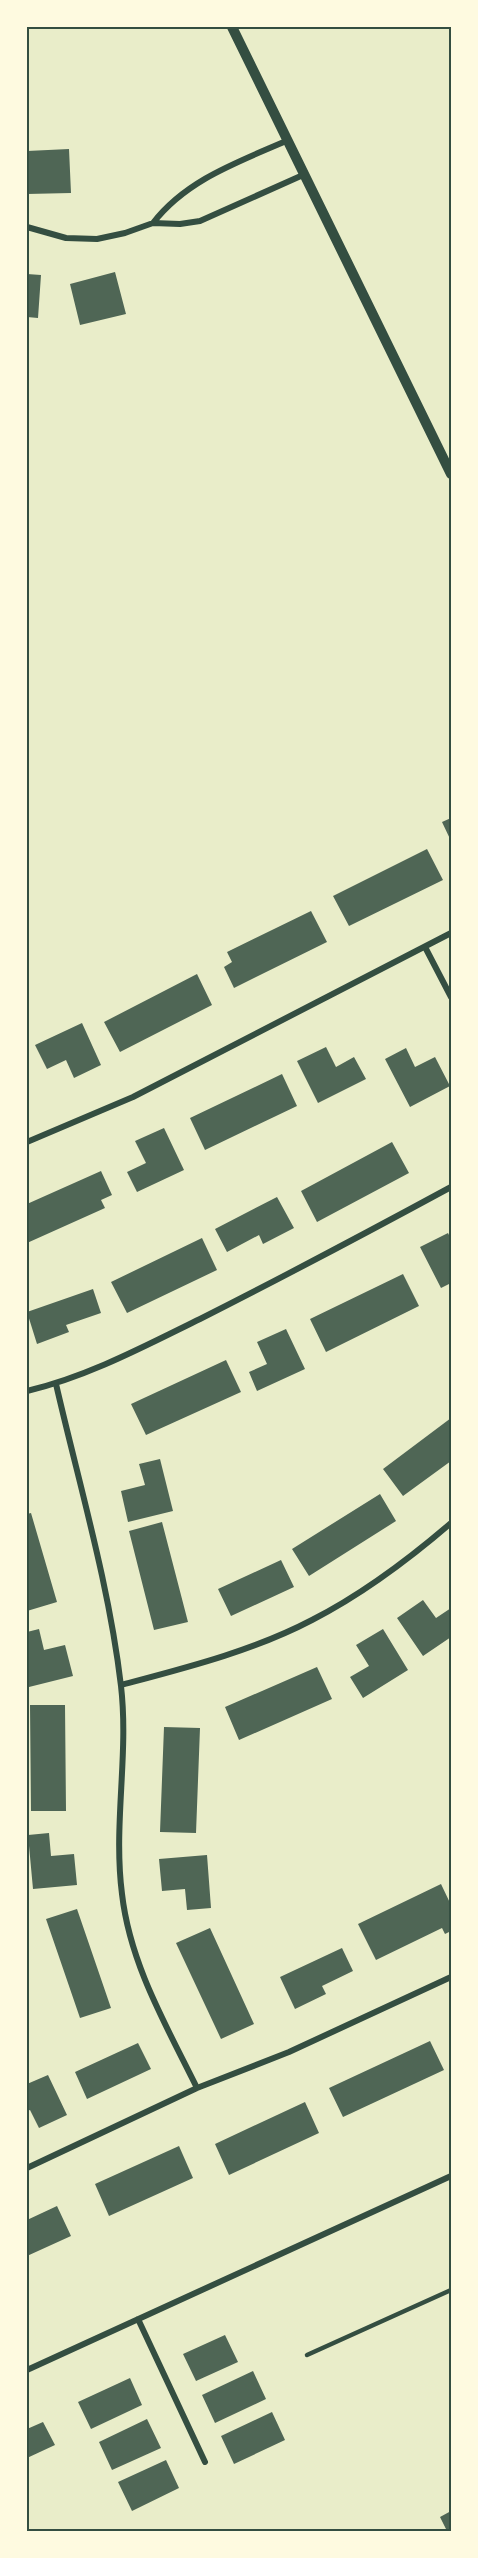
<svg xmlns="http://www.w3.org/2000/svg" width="478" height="2558" font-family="'Varela Round',sans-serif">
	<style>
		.building { fill: #4f6655 }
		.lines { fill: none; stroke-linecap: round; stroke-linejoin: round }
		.service { stroke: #344e41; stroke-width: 4.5 }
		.minor { stroke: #344e41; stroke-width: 6 }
		.tertiary { stroke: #344e41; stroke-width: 10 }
		.neatline { fill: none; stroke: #344e41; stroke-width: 2 }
	</style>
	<rect width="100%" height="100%" fill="#e9edc9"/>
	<path class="building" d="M69 149 71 193 27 194V151Z
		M115 272 126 314 80 325 70 284Z
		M27 274 41 275 38 318 27 317Z
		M451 818V841L442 822Z
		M427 849 443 880 349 926 333 896Z
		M311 911 327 942 234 988 224 967 232 962 227 952Z
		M197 974 212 1005 120 1052 104 1022Z
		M82 1023 101 1065 74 1078 66 1060 47 1069 35 1045Z
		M326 1047 336 1067 354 1057 366 1079 318 1103 297 1061Z
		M406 1048 415 1067 435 1057 450 1086 410 1107 385 1059Z
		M282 1074 297 1106 205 1150 190 1118Z
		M164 1128 184 1170 137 1192 127 1172 146 1163 135 1141Z
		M392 1142 409 1173 317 1222 301 1191Z
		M101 1171 112 1195 101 1200 105 1208 27 1243V1204Z
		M277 1197 294 1228 263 1244 259 1235 227 1252 215 1229Z
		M448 1233 451 1239V1283L441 1288 420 1247Z
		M202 1238 217 1270 127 1313 111 1282Z
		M403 1274 419 1306 326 1352 310 1319Z
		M93 1289 101 1313 66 1325 69 1332 37 1344 27 1312Z
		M286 1329 305 1369 257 1391 249 1372 267 1364 257 1342Z
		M226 1360 241 1392 146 1435 131 1404Z
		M451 1418V1461L403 1496 383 1469Z
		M160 1459 173 1511 128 1522 121 1491 145 1485 139 1464Z
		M380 1494 396 1521 309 1576 292 1549Z
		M31 1513 57 1602 27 1611V1514Z
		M162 1522 188 1622 154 1630 129 1531Z
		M281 1560 294 1587 231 1616 218 1589Z
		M423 1600 436 1618 451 1608V1637L423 1656 397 1618Z
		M39 1629 44 1650 65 1645 73 1676 29 1687 27 1632Z
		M383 1629 408 1670 363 1698 350 1677 369 1666 356 1645Z
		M317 1667 332 1699 239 1740 225 1707Z
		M30 1705H65L66 1811H31Z
		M164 1727 200 1728 196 1833 160 1832Z
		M49 1833 51 1856 74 1854 77 1885 33 1889 28 1835Z
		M207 1855 211 1908 187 1910 185 1889 162 1891 159 1859Z
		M441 1884 451 1905V1931L445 1934 442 1928 376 1960 358 1924Z
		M77 1909 111 2008 80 2018 46 1919Z
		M210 1928 254 2024 221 2039 176 1943Z
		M342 1948 353 1971 322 1986 326 1994 295 2009 280 1977Z
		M430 2041 444 2070 343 2117 329 2088Z
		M138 2043 151 2069 87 2099 75 2072Z
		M48 2075 67 2115 39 2128 30 2110 27 2111V2084Z
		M305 2102 319 2133 229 2175 215 2144Z
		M179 2146 193 2178 109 2216 95 2184Z
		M57 2206 71 2236 27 2256V2220Z
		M225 2335 238 2362 196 2381 183 2354Z
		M253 2371 266 2399 215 2423 202 2395Z
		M130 2378 142 2405 91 2429 78 2402Z
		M272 2412 285 2440 234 2464 221 2436Z
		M147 2419 161 2448 112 2470 99 2442Z
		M43 2422 55 2445 27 2458V2429Z
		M166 2460 179 2488 132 2511 118 2482Z
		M451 2511V2531H447L440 2517Z"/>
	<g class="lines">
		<path class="service" d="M307 2355 451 2290"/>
		<path class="minor" d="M153 223C186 180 238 162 286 141
			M27 227 66 238 97 239 125 233 153 223 180 224 200 221 303 175
			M425 947 451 997
			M27 1142 133 1097 451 933
			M56 1384C79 1484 109 1584 121 1686 129 1755 113 1825 122 1894 130 1964 166 2025 197 2088
			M27 1391C87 1377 145 1346 200 1319 285 1276 368 1232 451 1187
			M121 1685C185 1668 253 1651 312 1620 363 1594 408 1560 451 1523
			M27 2168 197 2088 289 2052 451 1977
			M138 2319 205 2462
			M27 2370 451 2176"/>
		<path class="tertiary" d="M232 27 451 474"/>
	</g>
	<rect width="478" height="2558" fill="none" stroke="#fefae0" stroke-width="57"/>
	<rect x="28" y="28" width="422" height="2502" class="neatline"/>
</svg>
